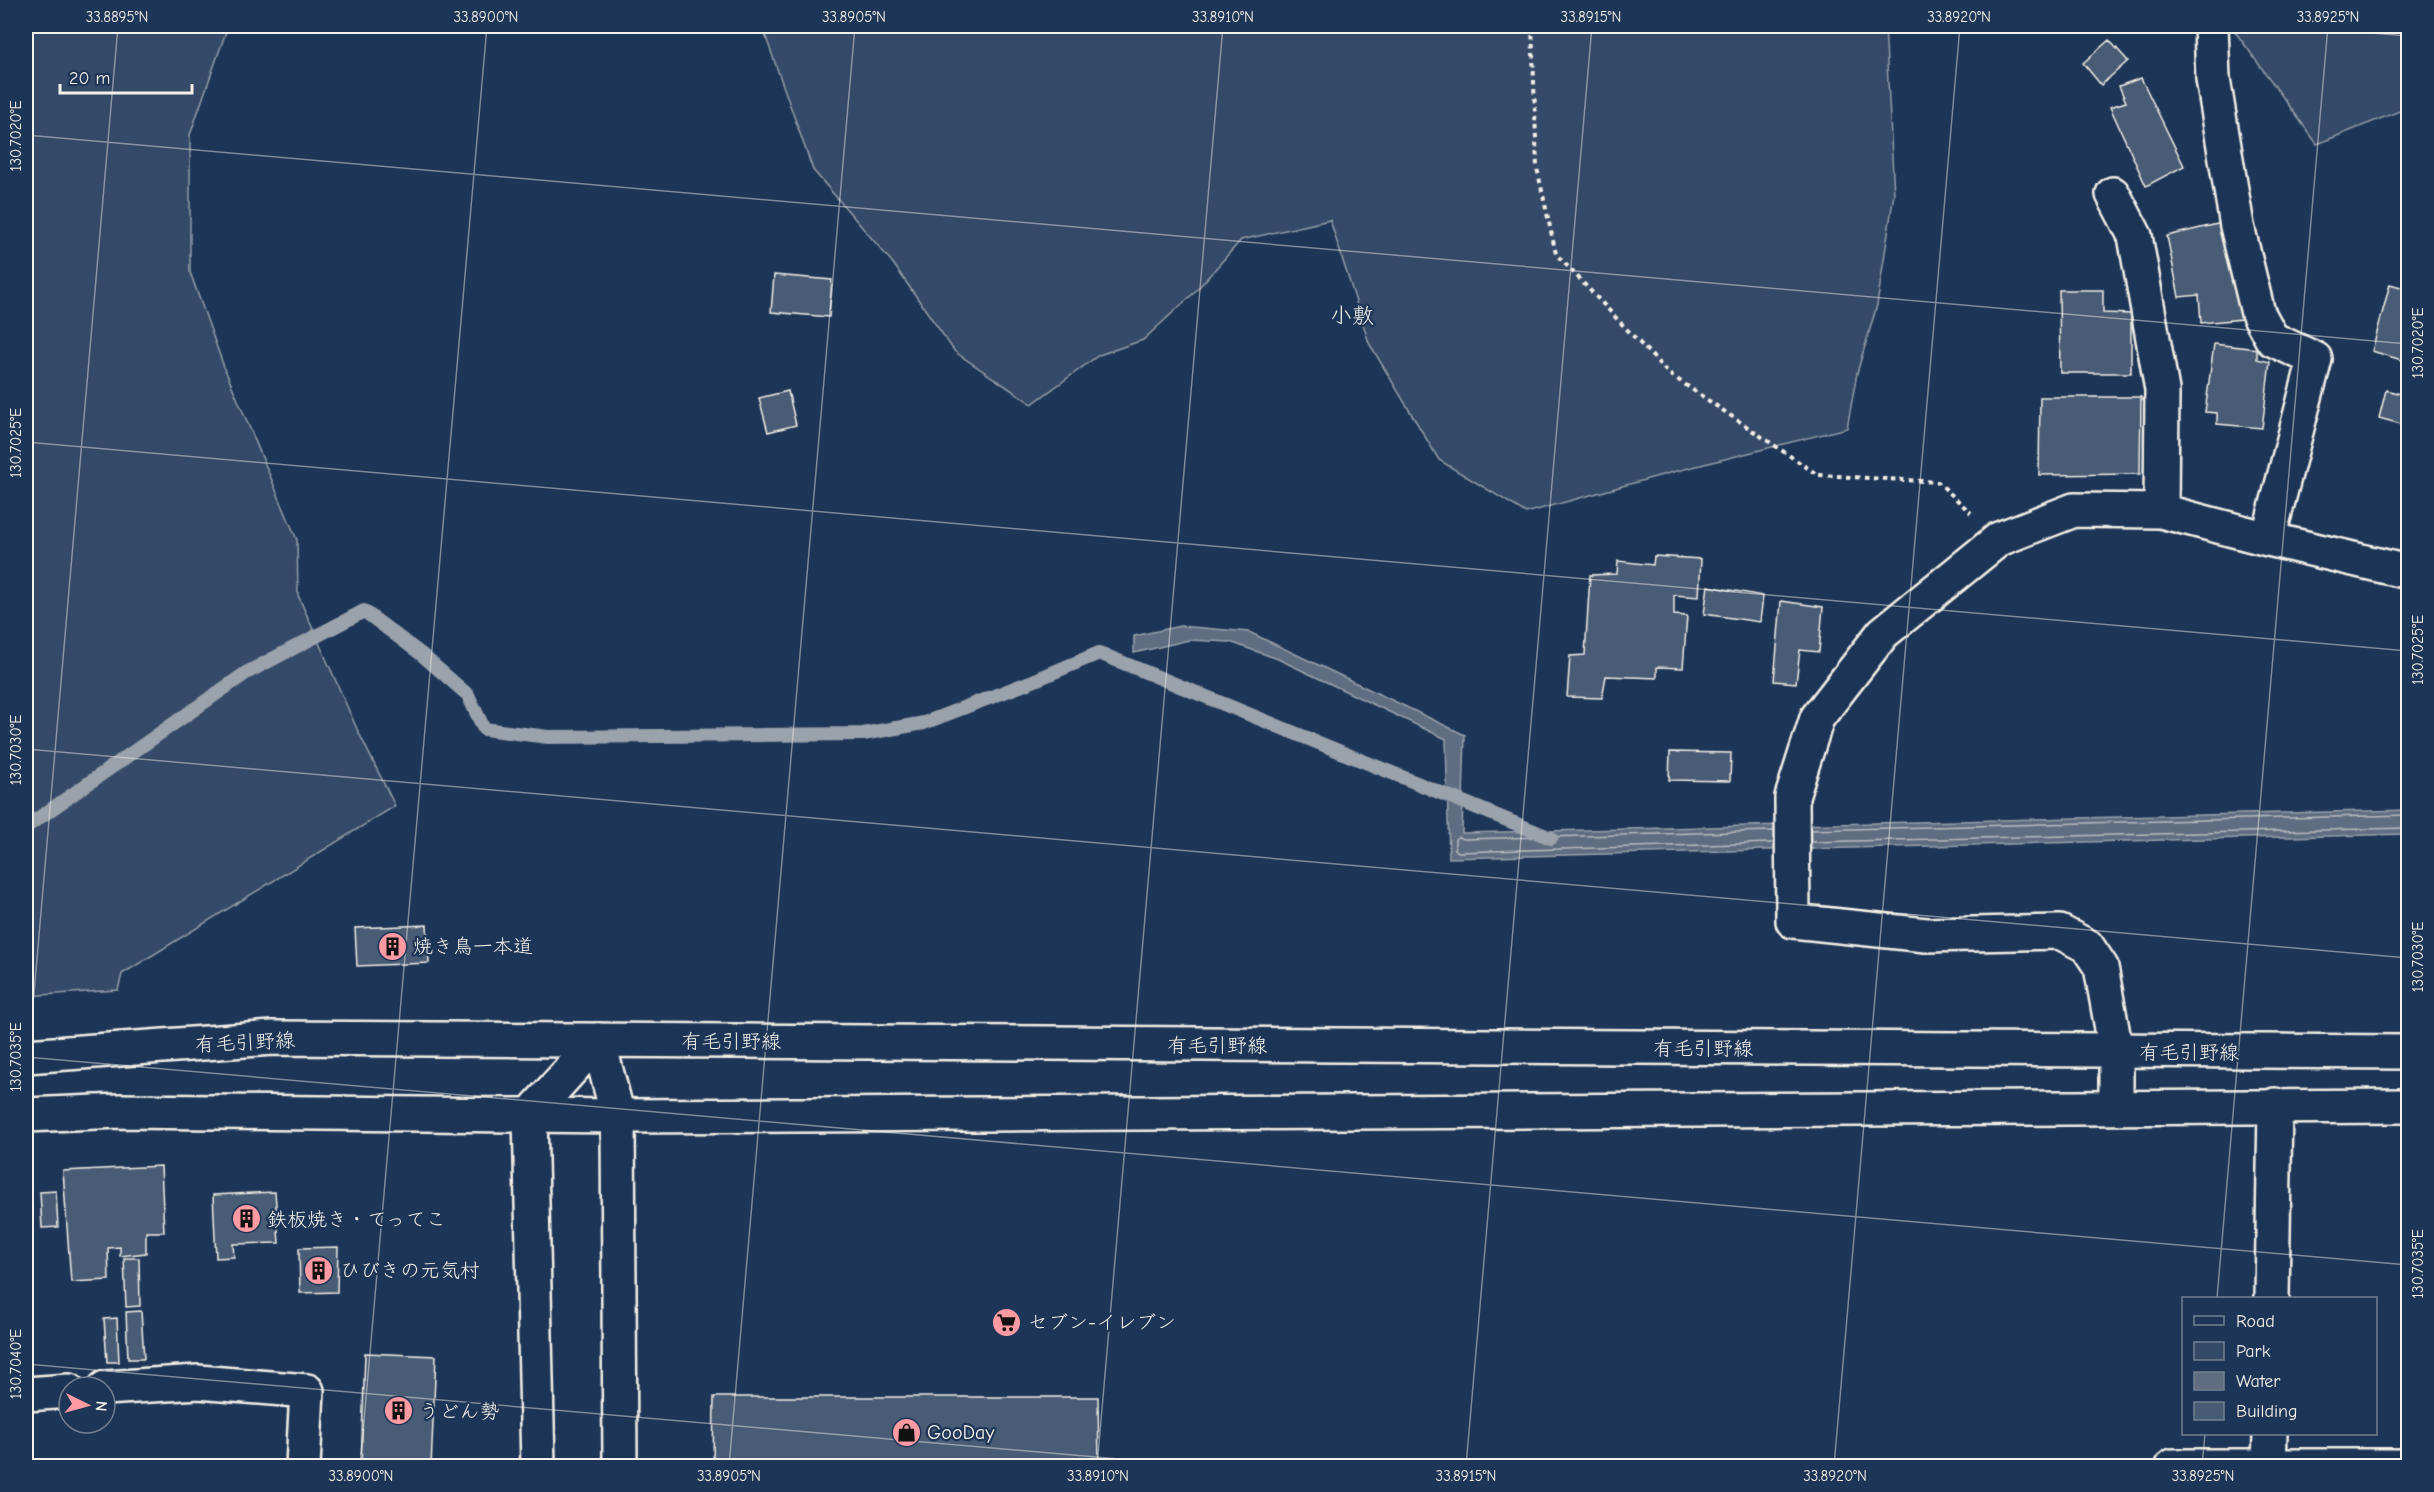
<svg xmlns="http://www.w3.org/2000/svg" width="2434" height="1492" font-family="'Comic Neue','Klee One',sans-serif">
	<style>
		.green { fill: #354a67; stroke: #949ea8; stroke-width: 1.5 }
		.water { fill: #5e6d82; stroke: #9aa2ab; stroke-width: 1.5 }
		.lines { fill: none; stroke-linecap: round; stroke-linejoin: round }
		.shore { stroke: #b8bcbf; stroke-width: 1.5 }
		.stream { stroke: #9aa2ab; stroke-width: 14 }
		.building { fill: #485b74; stroke: #f4f1e8; stroke-width: 1.5 }
		.minor-casing { stroke: #f4f1e8; stroke-width: 38 }
		.tertiary-casing { stroke: #f4f1e8; stroke-width: 38 }
		.primary-casing { stroke: #f4f1e8; stroke-width: 38 }
		.path { stroke: #f4f1e8; stroke-width: 4; stroke-dasharray: 4.5 4.5; stroke-linecap: butt }
		.minor { stroke: #1d3557; stroke-width: 33 }
		.tertiary { stroke: #1d3557; stroke-width: 33 }
		.primary { stroke: #1d3557; stroke-width: 33 }
		.ticks { fill: none; stroke: #f4f1e8; stroke-width: 1.5; stroke-opacity: 0.45 }
		.labels { text-anchor: middle; stroke-width: 4.5; stroke-linejoin: round; paint-order: stroke }
		.poi-label { font-size: 20px; fill: #f4f1e8; stroke: #1d3557; text-anchor: start }
		.street-label { font-size: 20px; fill: #f4f1e8; stroke: #1d3557 }
		.quarter-label { font-size: 22px; fill: #f4f1e8; stroke: #1d3557 }
		.neatline { fill: none; stroke: #f4f1e8; stroke-width: 2 }
		.ticks-label { font-size: 15px; text-anchor: middle; fill: #f4f1e8 }
	</style>
	<rect width="100%" height="100%" fill="#1d3557"/>
	<filter id="ink" filterUnits="userSpaceOnUse"><feTurbulence type="fractalNoise" baseFrequency=".0167" numOctaves="2"/><feDisplacementMap in="SourceGraphic" scale="12" xChannelSelector="R" yChannelSelector="G"/><feConvolveMatrix kernelMatrix="1 2 1 2 8 2 1 2 1" color-interpolation-filters="sRGB"/></filter>
	<g filter="url(#ink)">
		<path class="green" d="M26 26H228L190 135V272L224 367 297 540 298 595 357 729 395 806 122 974 118 990 26 996Z
			M762 26H1885L1894 194 1877 305 1857 373 1847 428 1673 472 1526 513 1439 460 1369 343 1330 220 1241 240 1194 293 1143 340 1099 355 1032 404 955 352 892 262 813 170Z
			M2231 26H2408V101L2400 111 2317 144Z"/>
		<path class="water" d="M1180 626 1249 632 1465 735 1462 833 2408 810V834L1449 858 1446 739 1278 659 1230 642 1189 640 1134 653V636Z"/>
		<g class="lines">
			<path class="shore" d="M1810 830 2408 815
				M1774 831 1464 839 1458 837 1455 839V849L1458 852 1774 843
				M1810 842 2408 828"/>
			<path class="stream" d="M26 827 246 673 364 611 421 654 468 695 484 729 548 737 863 734 924 723 1033 681 1099 653 1551 838"/>
		</g>
		<path class="building" d="M2109 40 2128 61 2101 85 2083 63Z
			M2141 78 2184 166 2146 186 2110 107 2126 102 2119 86Z
			M2226 222 2242 319 2201 323 2199 295 2179 297 2167 236Z
			M774 275 832 280 829 317 771 312Z
			M2390 284 2408 289V362L2372 351Z
			M2059 290H2103V313L2131 314V373H2060Z
			M2214 344 2257 349V359L2270 362 2262 428 2217 424V413L2205 412Z
			M2386 390 2408 396V426L2379 418Z
			M788 391 796 425 768 432 759 398Z
			M2040 397H2141L2140 474 2039 475Z
			M1654 556 1701 559 1699 597 1674 595V615L1687 616 1683 668 1657 667V678L1606 676 1602 698 1567 697 1570 656 1585 655 1590 575 1617 574 1618 561 1653 565Z
			M1708 586 1763 596 1760 622 1704 614Z
			M1781 601 1823 607 1819 652 1800 650 1796 683 1774 681Z
			M1670 752 1731 753 1730 781 1669 780Z
			M427 925 429 963 357 966 355 928Z
			M161 1166 164 1232H146V1253L120 1256V1247L108 1248 109 1280 71 1282 63 1171Z
			M56 1191 58 1227 42 1228 40 1192Z
			M275 1192 279 1243 233 1244 234 1257 216 1258 213 1195Z
			M338 1247 337 1292 300 1293 299 1248Z
			M124 1258H139L140 1306 126 1307Z
			M141 1311 144 1359H128L126 1312Z
			M117 1318 119 1362H107L104 1319Z
			M365 1353 436 1356 431 1466H361Z
			M714 1397H1098L1099 1466H713Z
			M85 1463 84 1466H26Z
			M149 1463H201V1466H149Z"/>
		<g class="lines">
			<defs>
				<path id="minor" d="M2211 26 2213 79 2237 226 2258 313 2272 339 2315 359 2268 539
					M2113 194 2135 236 2162 390 2161 511
					M2116 1106V1051L2101 967 2087 946 2060 932 1926 935 1793 921 1792 797 1817 718 1883 633 1999 539 2074 510 2161 511 2268 539 2408 572
					M2272 1298 2275 1105
					M105 1388 198 1382 307 1391 303 1466
					M26 1394 69 1391
					M2173 1466H2408
					M2269 1466 2270 1434"/>
				<path id="tertiary" d="M598 1040 618 1116 620 1466
					M538 1466 530 1115 598 1040"/>
				<path id="primary" d="M26 1056 273 1038 2408 1052
					M26 1115 120 1111 618 1116 2408 1106"/>
			</defs>
			<use href="#minor" class="minor-casing"/>
			<use href="#tertiary" class="tertiary-casing"/>
			<use href="#primary" class="primary-casing"/>
			<path class="path" d="M1532 26 1537 168 1556 254 1668 373 1818 475 1938 482 1971 513"/>
			<use href="#minor" class="minor"/>
			<use href="#tertiary" class="tertiary"/>
			<use href="#primary" class="primary"/>
		</g>
	</g>
	<path class="ticks" d="M2285 26 2408 36M26 135 2408 344M26 442 2408 651M26 749 2408 958M26 1057 2408 1265M26 1085 118 26M2217 1298 2328 26M26 1364 1199 1466M360 1466 487 26M729 1466 855 26M1097 1466 1223 26M1466 1466 1592 26M1834 1466 1960 26M2202 1466 2205 1434"/>
	<defs>
		<symbol id="building-disc" viewBox="-11 -11 22 22"><circle r="9.5" fill="#ff9aa2" stroke="#1d3557"/><path d="M-4-6H4V6H1V3H-1V6H-4ZM-2.5-4.3h1.7v1.8h-1.7ZM.8-4.3h1.7v1.8H.8ZM-2.5-1h1.7V.8h-1.7ZM.8-1h1.7V.8H.8Z" fill="#111"/></symbol>
		<symbol id="supermarket-disc" viewBox="-11 -11 22 22"><circle r="9.5" fill="#ff9aa2" stroke="#1d3557"/><path d="M-6-5.5h2.5l.6 2H6L4.5 2H-2.5L-4.4-4H-6ZM-1.5 3.2a1.3 1.3 0 1 0 .1 0ZM3 3.2a1.3 1.3 0 1 0 .1 0Z" fill="#111"/></symbol>
		<symbol id="shop-disc" viewBox="-11 -11 22 22"><circle r="9.5" fill="#ff9aa2" stroke="#1d3557"/><path d="M-5-2.5h2.3a2.7 3.5 0 0 1 5.4 0H5L5.5 6h-11ZM-1.5-2.5h3a1.5 2.3 0 0 0-3 0Z" fill="#111"/></symbol>
	</defs>
	<g fill-rule="evenodd">
		<use href="#building-disc" x="376" y="930" width="33" height="33"/>
		<use href="#building-disc" x="230" y="1202" width="33" height="33"/>
		<use href="#building-disc" x="302" y="1254" width="33" height="33"/>
		<use href="#supermarket-disc" x="990" y="1306" width="33" height="33"/>
		<use href="#building-disc" x="382" y="1394" width="33" height="33"/>
		<use href="#shop-disc" x="890" y="1416" width="33" height="33"/>
	</g>
	<g class="labels">
		<g class="poi-label">
			<text x="413" y="953">焼き鳥一本道</text>
			<text x="267" y="1226">鉄板焼き・てってこ</text>
			<text x="340" y="1277">ひびきの元気村</text>
			<text x="1028" y="1329">セブン-イレブン</text>
			<text x="419" y="1418">うどん勢</text>
			<text x="927" y="1439">GooDay</text>
		</g>
		<g class="street-label">
			<text x="731" y="1048">有毛引野線</text>
			<text transform="translate(245 1042) rotate(-3)" y="7">有毛引野線</text>
			<text x="1217" y="1052">有毛引野線</text>
			<text x="1703" y="1055">有毛引野線</text>
			<text x="2189" y="1059">有毛引野線</text>
		</g>
		<g class="quarter-label">
			<text x="1352" y="323">小敷</text>
		</g>
	</g>
	<rect width="2434" height="1492" fill="none" stroke="#1d3557" stroke-width="66"/>
	<rect x="2182" y="1297" width="195" height="138" fill="#1d3557" stroke="#738091" stroke-width="1.5"/>
	<rect x="2194" y="1316" width="30" height="9" fill="#1d3557" stroke="#738091" stroke-width="1.5"/>
	<text x="2236" y="1327" font-size="18" fill="#f4f1e8">Road</text>
	<rect x="2194" y="1342" width="30" height="18" fill="#354a67" stroke="#738091" stroke-width="1.5"/>
	<text x="2236" y="1357" font-size="18" fill="#f4f1e8">Park</text>
	<rect x="2194" y="1372" width="30" height="18" fill="#5e6d82" stroke="#738091" stroke-width="1.5"/>
	<text x="2236" y="1387" font-size="18" fill="#f4f1e8">Water</text>
	<rect x="2194" y="1402" width="30" height="18" fill="#485b74" stroke="#738091" stroke-width="1.5"/>
	<text x="2236" y="1417" font-size="18" fill="#f4f1e8">Building</text>
	<g transform="translate(87 1405) rotate(95)"><circle r="28" fill="#1d3557" stroke="#738091" stroke-width="1.5"/>
	<path d="M0-4.5L10 22L0 15L-10 22Z" fill="#ff9aa2"/>
	<text y="-9" font-size="16" font-weight="bold" text-anchor="middle" fill="#f4f1e8">N</text>
	</g>
	<path d="M60 84v9h132v-9" fill="none" stroke="#f4f1e8" stroke-width="3"/>
	<text x="69" y="84" font-size="18" fill="#f4f1e8" stroke="#1d3557" stroke-width="4.5" paint-order="stroke">20 m</text>
	<rect x="33" y="33" width="2368" height="1426" class="neatline"/>
	<g class="ticks-label">
		<text x="117" y="22">33.8895°N</text>
		<text x="486" y="22">33.8900°N</text>
		<text x="854" y="22">33.8905°N</text>
		<text x="1223" y="22">33.8910°N</text>
		<text x="1591" y="22">33.8915°N</text>
		<text x="1959" y="22">33.8920°N</text>
		<text x="2328" y="22">33.8925°N</text>
		<text transform="translate(16 136) rotate(-90)" y="5">130.7020°E</text>
		<text transform="translate(2418 343) rotate(-90)" y="5">130.7020°E</text>
		<text transform="translate(16 443) rotate(-90)" y="5">130.7025°E</text>
		<text transform="translate(2418 650) rotate(-90)" y="5">130.7025°E</text>
		<text transform="translate(16 750) rotate(-90)" y="5">130.7030°E</text>
		<text transform="translate(2418 957) rotate(-90)" y="5">130.7030°E</text>
		<text transform="translate(16 1057) rotate(-90)" y="5">130.7035°E</text>
		<text transform="translate(2418 1264) rotate(-90)" y="5">130.7035°E</text>
		<text transform="translate(16 1364) rotate(-90)" y="5">130.7040°E</text>
		<text x="361" y="1481">33.8900°N</text>
		<text x="729" y="1481">33.8905°N</text>
		<text x="1098" y="1481">33.8910°N</text>
		<text x="1466" y="1481">33.8915°N</text>
		<text x="1835" y="1481">33.8920°N</text>
		<text x="2203" y="1481">33.8925°N</text>
	</g>
</svg>
